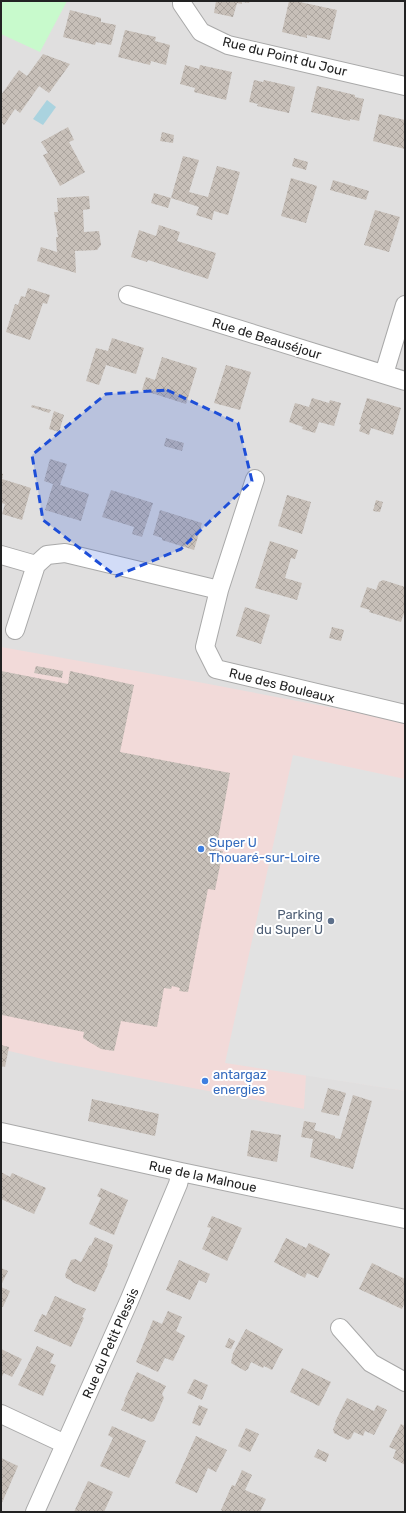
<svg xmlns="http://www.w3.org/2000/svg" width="406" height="1513" font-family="Rubik,sans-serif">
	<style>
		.residential { fill: #e0dfdf }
		.commercial { fill: #f2dad9 }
		.park { fill: #c8facc }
		.parking { fill: #e2e2e2 }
		.water { fill: #aad3df }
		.building { fill: url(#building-cross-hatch) }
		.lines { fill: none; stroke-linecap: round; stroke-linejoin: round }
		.street-casing { stroke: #a9a9a9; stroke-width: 20 }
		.street { stroke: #fff; stroke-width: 18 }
		.marked { fill: #1d4ed8; fill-opacity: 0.2; stroke: #1d4ed8; stroke-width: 3; stroke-dasharray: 8 5; stroke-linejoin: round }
		.shop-dot { fill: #3f7fe0; stroke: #fff; stroke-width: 1.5 }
		.service-dot { fill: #5c6f8a; stroke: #fff; stroke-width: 1.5 }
		.labels { text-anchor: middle; stroke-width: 4; stroke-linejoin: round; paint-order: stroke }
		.street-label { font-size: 13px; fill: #222; stroke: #fff }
		.shop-label { font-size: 13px; fill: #366cbe; stroke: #fff; text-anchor: start }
		.service-label { font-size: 13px; fill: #4e5e75; stroke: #fff; text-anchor: end }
	</style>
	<defs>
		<pattern id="building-cross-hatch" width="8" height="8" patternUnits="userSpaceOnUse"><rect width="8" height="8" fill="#c7bfb8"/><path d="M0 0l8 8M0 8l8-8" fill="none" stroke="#aba49e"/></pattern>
	</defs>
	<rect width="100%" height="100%" fill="#f2efe9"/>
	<path class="residential" d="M1 1H405V1512H1Z"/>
	<path class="commercial" d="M1 647 198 682 371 715 405 724V1091L306 1075 304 1109 55 1062 1 1049Z"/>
	<path class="park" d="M1 1H67L40 52 1 34Z"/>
	<path class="parking" d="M293 755 405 779V1091L225 1063Z"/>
	<path class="water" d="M47 100 56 107 43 125 33 119Z"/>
	<path class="building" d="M216 1H250L249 3 242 2V4L237 3 233 17 214 13Z
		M289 1H295L337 10 330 40 307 35V38L282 32Z
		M70 10 101 18V22L116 25 111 45 96 42 95 45 63 37Z
		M125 30 156 37 155 41 170 45 166 65 151 61 150 65 118 57Z
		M43 54 70 64 49 93 39 86 20 113 15 109 4 125 1 122V95L19 70 27 76Z
		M185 65 199 69 200 65 232 72 226 100 194 92 195 88 180 84Z
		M254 80 263 82 264 80 295 87 289 113 257 106 258 104 249 102Z
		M317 86 355 95V97L364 99 359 121 350 119V121L311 112Z
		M379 114 405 120V149L373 141Z
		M68 127 74 140 69 142 85 172 60 186 43 155 48 153 41 142Z
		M162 132 174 135 173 143 160 141Z
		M183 156 199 160 189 192 208 197 217 166 240 172 228 215 214 211 212 220 196 215 199 207 171 198Z
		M294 158 308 162 306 170 292 166Z
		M291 178 317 186 306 223 281 216Z
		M333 180 369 191 366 200 330 190Z
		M154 193 171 198 168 208 151 203Z
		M89 196 90 209 83 210 84 232 99 231 101 245 97 250 75 251 76 273 37 261 41 247 57 252 56 237H58L54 212H58L57 198Z
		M375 210 400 217 389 252 364 245Z
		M159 225 180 232 177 241 216 253 208 279 148 260 147 262 131 257 139 230 156 236Z
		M28 288 50 295 47 304 43 303 30 340 6 332 15 304 18 305 21 296 25 297Z
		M112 338 144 348 136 374 106 365 99 385 86 381 96 348 108 351Z
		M162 357 197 368 186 404 142 390 146 377 155 380Z
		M226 365 251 372 240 410 214 403Z
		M312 398 329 403 330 400 341 403 334 426 319 422 315 433 302 429 303 427 289 422 295 403 309 407Z
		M367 398 401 408 393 435 371 428 369 435 359 431 361 425 359 424Z
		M32 405 51 410 49 413 31 407Z
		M54 411 64 415 59 432 49 429Z
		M166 438 184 443 182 451 164 446Z
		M50 459 67 464 60 485 89 494 81 521 45 510 53 484 44 481Z
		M1 473 3 474 2 479 31 488 22 520 2 514 5 504 1 503Z
		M111 490 153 503 142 537 132 534 134 527 102 517Z
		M287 495 311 502 302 534 278 526Z
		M376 500 383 502 380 512 373 511Z
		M160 510 202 523 194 550 162 540V538L153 535Z
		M270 541 298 550 295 559 291 558 285 578 302 583 297 600 255 588Z
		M383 580 405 587V610L401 622 369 612 370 610 360 607 367 587 376 590 379 582Z
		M245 607 270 615 261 644 236 636Z
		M332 627 344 630 341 641 329 638Z
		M36 666 63 671 62 678 34 673Z
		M1 671 68 684 70 671 134 685 120 752 230 773 216 850 223 851 215 890 208 889 188 992 179 991 180 988 172 986 171 989 164 988 157 1027 121 1021 114 1051 101 1049 83 1038 84 1032 2 1015Z
		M1 1045 9 1047 5 1067 1 1066Z
		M328 1088 346 1093 339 1116 321 1112Z
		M353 1095 372 1101 353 1169 310 1157 313 1139 301 1137 304 1121 316 1123 314 1130 335 1136V1138L340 1139Z
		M92 1099 159 1114 155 1136 88 1121Z
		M251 1130 281 1135 277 1162 247 1156Z
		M1 1172 10 1177 12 1173 46 1188 34 1214 1 1199Z
		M101 1188 128 1200 114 1235 89 1224 101 1198 97 1196Z
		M212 1216 242 1228 227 1261 202 1249 211 1228 207 1227Z
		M95 1237 113 1245 107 1263 108 1264 95 1292 72 1282V1281L66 1278 65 1275 71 1260 75 1259 81 1262 90 1245 91 1246Z
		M286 1238 306 1248 309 1243 330 1254 318 1278 307 1273 305 1278 274 1262Z
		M179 1260 210 1274 206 1283 199 1280 190 1300 166 1290Z
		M372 1263 405 1279V1302L402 1309 359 1289Z
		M1 1268 8 1271 1 1285Z
		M1 1287 10 1291 3 1307 1 1306Z
		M55 1296 86 1309 82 1317 84 1318 71 1347 34 1331 42 1314 46 1316Z
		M168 1311 182 1317 176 1331 185 1336 173 1361 165 1358 158 1372 136 1362 153 1320 162 1324Z
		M246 1329 283 1349 272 1370 264 1366 263 1368 251 1362 248 1369 245 1371 231 1363 233 1353Z
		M229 1338 235 1341 231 1349 225 1347Z
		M37 1346 54 1354 50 1363 56 1365 43 1396 18 1385Z
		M1 1349 22 1359 12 1377 4 1373 1 1378Z
		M302 1368 331 1382 319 1406 290 1392Z
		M137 1372 166 1386 162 1394 164 1398 154 1421 151 1422 143 1418 142 1419 121 1410 125 1402 124 1401Z
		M194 1379 208 1385 202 1400 187 1393Z
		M347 1398 374 1411 377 1405 387 1410 374 1435 365 1431 363 1436 354 1432 351 1438 348 1440 334 1433 333 1429 336 1423 335 1422Z
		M199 1405 208 1409 200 1426 192 1423Z
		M401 1424 405 1426V1465L393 1458 396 1450 389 1447Z
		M112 1426 146 1441 129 1478 100 1466 113 1438 108 1435Z
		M246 1428 259 1434 250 1452 238 1446Z
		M196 1436 227 1450 216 1472 208 1468 197 1493 175 1483Z
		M318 1449 329 1454 326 1462 314 1457Z
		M1 1458 18 1466 1 1505Z
		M242 1470 252 1475 245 1490 266 1499 260 1512H224L221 1510 232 1485 235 1486Z
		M88 1481 113 1492 104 1512H74Z"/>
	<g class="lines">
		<defs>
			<path id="street" d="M182 1V4L201 32 228 45 405 86
				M128 295 405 381
				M384 374 405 305
				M1 555 36 565
				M219 590 255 479
				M15 630 36 565 47 555 65 553 219 590 205 647 216 669 405 714
				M1 1132 181 1172 405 1219
				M340 1328 371 1363 405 1382
				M1 1414 65 1444
				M35 1512 129 1301 178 1184 181 1172"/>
		</defs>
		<use href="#street" class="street-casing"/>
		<use href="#street" class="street"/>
	</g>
	<path class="marked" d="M167 390 238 423 252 481 181 549 116 576 43 520 32 455 106 394Z"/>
	<g class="shop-dot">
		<circle cx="201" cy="849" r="4"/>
		<circle cx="205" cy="1081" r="4"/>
	</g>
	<circle class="service-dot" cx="331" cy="921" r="4"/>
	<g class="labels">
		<g class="street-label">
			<text transform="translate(285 56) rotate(14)" y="5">Rue du Point du Jour</text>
			<text transform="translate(267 338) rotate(17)" y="5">Rue de Beauséjour</text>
			<text transform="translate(282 685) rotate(14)" y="5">Rue des Bouleaux</text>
			<text transform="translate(203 1176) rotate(12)" y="5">Rue de la Malnoue</text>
			<text transform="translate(110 1343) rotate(-66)" y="5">Rue du Petit Plessis</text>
		</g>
		<g class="shop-label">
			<text x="209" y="847">Super U<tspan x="209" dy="15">Thouaré-sur-Loire</tspan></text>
			<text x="213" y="1079">antargaz<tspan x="213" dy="15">energies</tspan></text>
		</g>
		<g class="service-label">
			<text x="323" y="919">Parking<tspan x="323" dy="15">du Super U</tspan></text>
		</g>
	</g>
	<rect width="406" height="1513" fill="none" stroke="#222222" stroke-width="4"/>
</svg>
